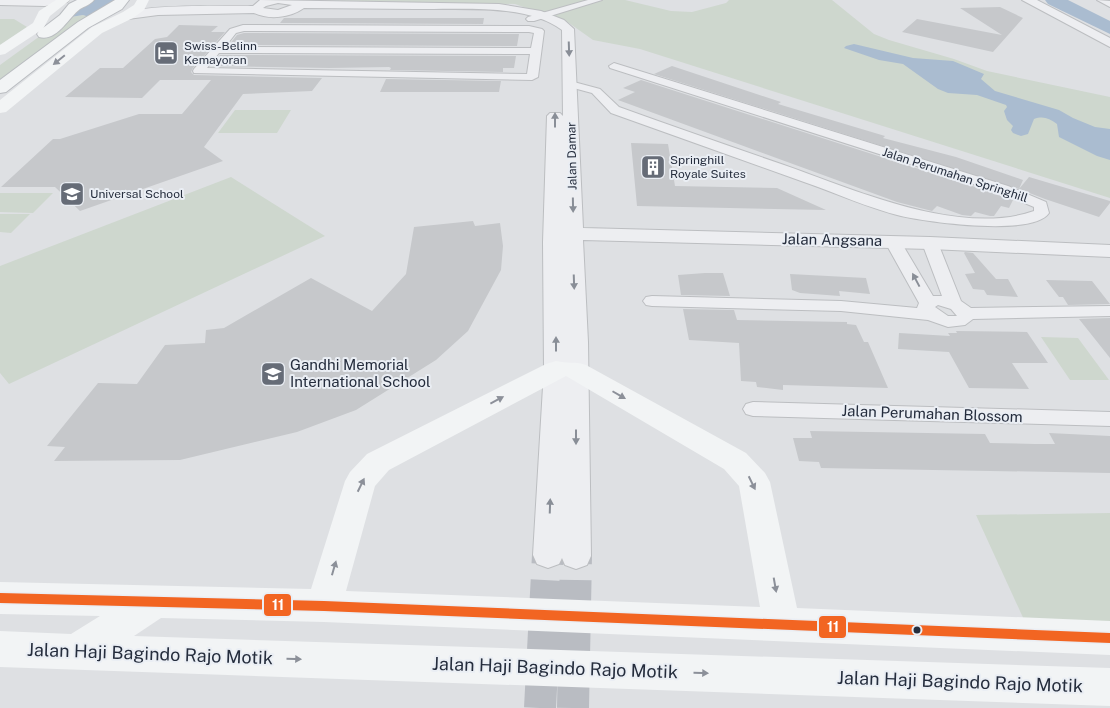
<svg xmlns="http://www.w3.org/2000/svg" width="1110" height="708" font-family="'Public Sans',sans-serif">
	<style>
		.green { fill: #ced7ce }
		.water { fill: #aabcd0 }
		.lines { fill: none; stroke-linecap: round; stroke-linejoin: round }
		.river { fill: #aabcd0; fill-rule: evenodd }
		.building { fill: #c6c8cb }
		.tertiary-tunnel { stroke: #b9bcc2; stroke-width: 32; stroke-dasharray: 32 16; stroke-linecap: butt }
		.minor-casing { stroke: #bcbec1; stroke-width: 2 }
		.tertiary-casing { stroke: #bcbec1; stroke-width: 2 }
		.primary-casing { stroke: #babdc1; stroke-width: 2 }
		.minor { fill: #edeef1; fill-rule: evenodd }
		.tertiary { fill: #edeef1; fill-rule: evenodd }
		.secondary { fill: #f2f4f5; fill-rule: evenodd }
		.primary { fill: #f2f4f5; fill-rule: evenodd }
		.bus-1-casing { stroke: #eaeef4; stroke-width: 3 }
		.bus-1 { fill: #f26522; fill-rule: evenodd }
		.oneway { fill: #898e97 }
		.oneway2 { fill: #8c9099 }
		.bus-dot { fill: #252d3d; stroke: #eaeef4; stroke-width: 2 }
		.labels { text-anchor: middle; stroke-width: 4; stroke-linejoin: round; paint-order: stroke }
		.far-poi-label { font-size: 12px; fill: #252d3d; stroke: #eaeef4; text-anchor: start }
		.far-street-label { font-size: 12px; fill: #252d3d; stroke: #eaeef4 }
		.street-label { font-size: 15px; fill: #252d3d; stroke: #eaeef4 }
		.poi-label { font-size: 15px; fill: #252d3d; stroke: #eaeef4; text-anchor: start }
		.near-street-label { font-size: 18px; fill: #252d3d; stroke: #eaeef4 }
		.line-badge { stroke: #eaeef4; stroke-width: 2 }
		.badge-label { font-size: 14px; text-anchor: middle; font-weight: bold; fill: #fff }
	</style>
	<rect width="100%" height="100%" fill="#dee0e3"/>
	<path class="green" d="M316 0H625L671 11 692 12 726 3 729 0H832L874 34 889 40 954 59 987 71 1110 97V198L640 49 593 40 569 23 515 4Z
		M83 15 92 18 0 87V65L65 18Z
		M0 19H14L27 27 0 45Z
		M235 110H291L277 133H218Z
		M231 177 325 236 9 384 0 373V266Z
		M0 193H53L33 213 0 212Z
		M0 214H30L11 233 0 232Z
		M1041 337 1078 338 1109 380H1070Z
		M1110 513V638L1031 635 976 515Z"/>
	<path class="water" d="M87 0H122L92 18 83 15 65 18Z
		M854 44 913 58 953 61 984 74 981 79 995 91 1059 110 1073 118 1095 127 1110 129V160L1097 156 1059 137 1057 124C1049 118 1043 116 1034 119L1028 134 1021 136 1013 133 1011 130 1013 126 1007 120 1004 111 1007 107 1006 105 977 95 948 93 938 89 903 64 879 60 844 48 846 46Z"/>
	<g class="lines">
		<path class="river" d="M1045 0H1068L1110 21V34L1048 4Z"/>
	</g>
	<path class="building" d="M1000 7 1023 18 993 52 902 32 917 19 1002 35 960 8Z
		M284 18H484L483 24 280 23Z
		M179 25 218 26 211 32H225L193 68 191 72 194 75 322 78 312 91 243 94 204 147 223 161 80 211 55 187H1L53 139H60L139 114H182L211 80H160L142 98 65 97 100 68H123L155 39 167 37Z
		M244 33 519 34 517 46 229 45 237 35Z
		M220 55 516 56 514 68H503V72L390 70 391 68 389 67 329 68 211 66Z
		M672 66 781 102 778 104 885 136 883 138 956 157 1023 180 1019 189 654 74Z
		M386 79 501 81 499 92H380Z
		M641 80 997 194 1013 200 1009 208 1001 206 994 216H990L975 212 971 216 962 215 937 206 932 211 897 202 618 100 635 92 623 88Z
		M631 143 668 144 675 186 777 188 826 210 637 206Z
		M1029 177 1110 201V203L1099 217 1045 199 1019 189Z
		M473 221 475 226 500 223 503 246 501 270 468 331 436 360 356 410 297 432 180 460 54 461 65 447 47 446 98 383 137 384 165 345 205 343 206 330 224 328 311 278 372 311 406 274 414 227Z
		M965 252 973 253 996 279H1008L1018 297 987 295 984 290 973 289 965 274 975 273 964 253Z
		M705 273H723L730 296 681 295 678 275Z
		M790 274 866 278 870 294 839 291 840 296 800 293 792 290Z
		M1046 280 1092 281 1110 304 1068 305 1063 297H1059Z
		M683 309 734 310 737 320 847 322V324L856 325 864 342H868L888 388 783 385V390L757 387 756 382 741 381 739 343 689 340Z
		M1110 318V358L1079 319Z
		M956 331 1027 332 1048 363H1012L1029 389 969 388 949 352 898 349 899 333 950 336 948 333H957Z
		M810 431 985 434 990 443 1035 444H1055L1049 433 1110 436V473L821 468 819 462 799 461 793 438H812Z"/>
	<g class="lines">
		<path class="tertiary-tunnel" d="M540 708 548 555
			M573 708 576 556"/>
		<defs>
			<path id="minor" d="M588 0H602L534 21H528L526 19 528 17Z
				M1097 0 1110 1V7Z
				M243 25 529 26 542 29 544 31 538 77 532 80 194 73 193 71 194 69 230 29ZM244 31 529 32 534 33 531 48 225 47 236 33ZM219 53 530 54 527 74 207 68Z
				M614 63 1008 186 1046 202 1049 213C1033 237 927 222 901 216 868 208 836 193 804 182 740 159 675 136 611 113L592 93 566 86 564 84 570 81 600 89 619 107C674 127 729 146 784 165 855 190 960 237 1034 211V207L998 192 610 68 609 66Z
				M893 237 899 239 901 242 933 296H942L922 243 924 240H936L938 243 961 301 971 308 1110 306V316L973 319 965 325 948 327 928 320 841 311 652 306 646 305 643 301 646 297 652 296 841 301 917 308 919 303 885 242 887 239ZM938 305 951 309 957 316H948L935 307Z
				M753 402 1110 412V426L753 416 746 414 743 409 746 404Z"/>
			<path id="tertiary" d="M0 0H69L67 2 45 6 0 5Z
				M260 0 499 4 541 11 564 20 574 29 583 228 930 237 1110 245V257L930 249 583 240 588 342 591 556 587 565 576 569 565 565 562 558 559 564 548 568 537 564 533 555 544 370 543 242 547 116 550 113H560L563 116 562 30C526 3 459 10 415 9 378 9 341 8 304 8 290 18 269 20 254 13L158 15 128 19 122 15C132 4 232 6 253 6ZM278 3 292 5 278 10 263 8 266 6Z
				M1022 0H1037L1110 38V47Z"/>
			<path id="primary" d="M77 0H94C90 5 85 6 80 9 68 18 57 42 39 37L37 34 39 31 60 15 69 4Z
				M115 0H129L122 9 88 28 6 92 0 93V80L78 22Z"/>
		</defs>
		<use href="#minor" class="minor-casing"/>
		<use href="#tertiary" class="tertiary-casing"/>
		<use href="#primary" class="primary-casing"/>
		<use href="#minor" class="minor"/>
		<use href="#tertiary" class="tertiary"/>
		<path class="secondary" d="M56 0H70L50 16 43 29 5 54 0 55V45L33 23 39 11Z
			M137 0H149L144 10 133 18 102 33 6 112 0 113V100L92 27 123 12 134 5Z
			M556 361C568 364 574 361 586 365L746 453 765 473 770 482 797 608 1110 621V655L324 622 161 618 134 636 1110 668V706L0 667V631L71 634 100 616 0 614V582L311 589 345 481 350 472 367 454 546 364ZM566 376 724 469 739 486 760 607 346 591 375 486 389 470Z"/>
		<use href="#primary" class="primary"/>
		<defs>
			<path id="bus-1" d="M0 593 324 601 1110 633V643L324 611 0 603Z"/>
		</defs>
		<use href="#bus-1" class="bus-1-casing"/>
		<use href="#bus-1" class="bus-1"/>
	</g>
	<defs><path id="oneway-solid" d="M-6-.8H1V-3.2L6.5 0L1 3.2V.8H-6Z" transform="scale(1.25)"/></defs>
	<g class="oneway">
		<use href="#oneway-solid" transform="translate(569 49) rotate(88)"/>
		<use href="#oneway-solid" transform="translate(555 120) rotate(-90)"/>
		<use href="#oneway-solid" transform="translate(573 205) rotate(89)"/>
		<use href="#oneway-solid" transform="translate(916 280) rotate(-118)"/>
		<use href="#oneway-solid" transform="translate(574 282) rotate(88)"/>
		<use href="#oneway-solid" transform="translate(556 344) rotate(-90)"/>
		<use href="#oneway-solid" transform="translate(576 437) rotate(90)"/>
		<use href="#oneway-solid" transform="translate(550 506) rotate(-88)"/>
	</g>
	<g class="oneway2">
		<use href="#oneway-solid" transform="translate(59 60) rotate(141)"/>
		<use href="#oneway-solid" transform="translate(619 395) rotate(30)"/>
		<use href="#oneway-solid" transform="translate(497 400) rotate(-28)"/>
		<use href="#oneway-solid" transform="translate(752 483) rotate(64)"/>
		<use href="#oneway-solid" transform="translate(361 485) rotate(-64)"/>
		<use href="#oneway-solid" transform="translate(334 568) rotate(-74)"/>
		<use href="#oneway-solid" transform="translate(775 585) rotate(80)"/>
		<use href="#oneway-solid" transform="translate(294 659) rotate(2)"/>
		<use href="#oneway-solid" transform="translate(701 673) rotate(2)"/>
	</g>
	<defs>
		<symbol id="hotel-square" viewBox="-11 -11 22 22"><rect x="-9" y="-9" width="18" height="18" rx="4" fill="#666c77" stroke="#eaeef4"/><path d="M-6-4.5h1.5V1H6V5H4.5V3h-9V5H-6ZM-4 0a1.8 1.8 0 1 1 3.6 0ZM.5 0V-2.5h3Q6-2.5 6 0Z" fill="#fff"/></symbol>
		<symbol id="building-square" viewBox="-11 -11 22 22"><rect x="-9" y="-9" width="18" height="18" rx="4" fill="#666c77" stroke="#eaeef4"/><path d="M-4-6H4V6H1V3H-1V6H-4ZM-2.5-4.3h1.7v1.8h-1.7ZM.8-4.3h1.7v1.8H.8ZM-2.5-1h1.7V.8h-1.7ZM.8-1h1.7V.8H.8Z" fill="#fff"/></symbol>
		<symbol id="school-square" viewBox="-11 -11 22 22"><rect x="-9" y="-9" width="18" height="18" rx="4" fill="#666c77" stroke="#eaeef4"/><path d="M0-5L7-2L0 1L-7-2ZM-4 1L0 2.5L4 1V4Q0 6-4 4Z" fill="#fff"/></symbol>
	</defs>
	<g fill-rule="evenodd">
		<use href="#hotel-square" x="152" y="39" width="28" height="28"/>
		<use href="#building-square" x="639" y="153" width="28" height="28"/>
		<use href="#school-square" x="58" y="180" width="28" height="28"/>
		<use href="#school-square" x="259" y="360" width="28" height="28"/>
	</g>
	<circle class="bus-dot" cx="917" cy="630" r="4.5"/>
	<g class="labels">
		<g class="far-poi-label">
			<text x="184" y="50">Swiss-Belinn<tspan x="184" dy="14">Kemayoran</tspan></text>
			<text x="670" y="164">Springhill<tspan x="670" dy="14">Royale Suites</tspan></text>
			<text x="90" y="198">Universal School</text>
		</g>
		<g class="far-street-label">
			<text transform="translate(572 156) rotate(-91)" y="4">Jalan Damar</text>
			<text transform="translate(955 175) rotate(18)" y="4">Jalan Perumahan Springhill</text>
		</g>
		<g class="street-label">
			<text transform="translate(832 240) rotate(1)" y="5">Jalan Angsana</text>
			<text transform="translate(932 414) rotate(2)" y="5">Jalan Perumahan Blossom</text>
		</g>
		<g class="poi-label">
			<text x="290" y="370">Gandhi Memorial<tspan x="290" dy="17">International School</tspan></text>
		</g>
		<g class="near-street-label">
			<text transform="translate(150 654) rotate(2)" y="6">Jalan Haji Bagindo Rajo Motik</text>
			<text transform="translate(555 668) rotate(2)" y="6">Jalan Haji Bagindo Rajo Motik</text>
			<text transform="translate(960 682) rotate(2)" y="6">Jalan Haji Bagindo Rajo Motik</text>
		</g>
	</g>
	<g class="line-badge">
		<rect x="263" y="593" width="29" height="24" rx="5" fill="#f26522"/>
		<rect x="818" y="615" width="29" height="24" rx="5" fill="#f26522"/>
	</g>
	<g class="badge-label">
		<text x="278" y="610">11</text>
		<text x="833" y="632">11</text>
	</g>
</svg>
